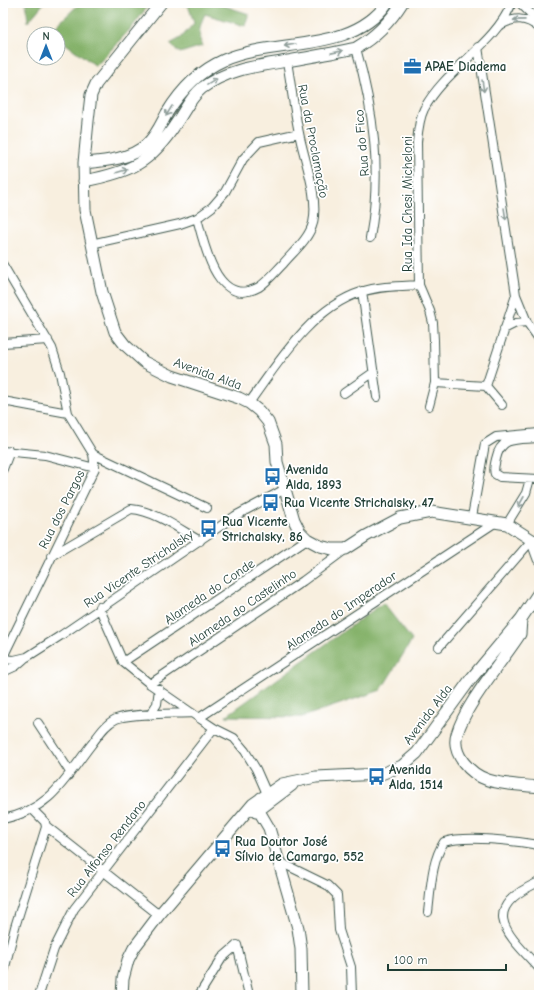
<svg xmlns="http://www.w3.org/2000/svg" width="542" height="998" font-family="'Comic Neue',sans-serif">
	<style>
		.forest { fill: #85b26a; stroke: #52784f }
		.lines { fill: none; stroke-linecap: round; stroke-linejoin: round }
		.street-casing { stroke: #40584e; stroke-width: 10 }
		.secondary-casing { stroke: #40584e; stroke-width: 13 }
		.street { stroke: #fff; stroke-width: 8 }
		.secondary { stroke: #fff; stroke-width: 11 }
		.oneway { stroke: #8f9e9a }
		.labels { text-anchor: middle; stroke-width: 3.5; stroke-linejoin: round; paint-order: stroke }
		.poi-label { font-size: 13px; font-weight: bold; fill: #1f3d34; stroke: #fff; text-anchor: start }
		.street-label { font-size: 13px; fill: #1f3d34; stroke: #fff }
	</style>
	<rect width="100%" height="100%" fill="#fff"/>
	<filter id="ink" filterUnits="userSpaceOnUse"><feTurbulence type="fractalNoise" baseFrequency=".025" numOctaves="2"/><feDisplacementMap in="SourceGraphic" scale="8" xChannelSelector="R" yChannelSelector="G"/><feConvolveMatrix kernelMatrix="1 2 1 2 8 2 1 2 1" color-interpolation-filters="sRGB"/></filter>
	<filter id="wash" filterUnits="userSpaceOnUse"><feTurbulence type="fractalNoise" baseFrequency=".012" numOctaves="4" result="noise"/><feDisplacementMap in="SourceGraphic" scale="16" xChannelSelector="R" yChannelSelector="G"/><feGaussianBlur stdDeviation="0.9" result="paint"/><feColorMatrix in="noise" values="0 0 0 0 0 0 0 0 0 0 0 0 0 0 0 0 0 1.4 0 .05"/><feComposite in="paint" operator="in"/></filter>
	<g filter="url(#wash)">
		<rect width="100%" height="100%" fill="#f8efdf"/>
		<path class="forest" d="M26 3H44L28 22Z
			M80 3H150L133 26 96 66 58 38V34L50 32Z
			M169 3H215L249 14 245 26 205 14C199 26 198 34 202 46L180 53 170 44 181 38 194 23 188 5H169Z
			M383 603 412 640 381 690 302 717 226 716Z"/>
	</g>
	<g filter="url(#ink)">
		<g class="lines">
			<defs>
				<path id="street" d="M520 3 539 22
					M500 25C515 17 526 17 539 28
					M478 47 516 295 527 322 539 339
					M356 48C374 111 382 173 370 238
					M197 218C204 244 217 310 259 287 268 281 275 272 283 264 293 252 309 239 313 223 319 196 304 160 299 133 294 109 291 85 287 61
					M91 244 180 224 197 218 212 207 225 192 243 159 259 142 299 133
					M3 265 52 348 60 373 68 413 93 454 95 468 3 657
					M362 291 377 397
					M504 329 516 323 527 322
					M3 343 48 340
					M435 383 486 386 502 405
					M486 386 516 295
					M344 393 374 372
					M3 401 68 413
					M249 403C278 363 311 308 361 292 379 286 400 286 419 285
					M429 406 435 383 434 340 433 323 430 311 419 285 417 142C418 131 419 119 424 109 446 68 494 46 512 3
					M539 438C519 440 501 435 496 459 495 464 493 469 495 474L500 477 539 479
					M3 451 45 455 95 468
					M93 454 207 508
					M3 469 10 451
					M472 517 485 444 496 437 539 433
					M507 524 526 493 530 479
					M51 556 131 509C156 511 179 529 200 541
					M99 607 123 662 150 684 199 718 214 728 234 738 245 751 256 769 267 794
					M439 647 532 540 539 538
					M3 659 14 660 27 657 60 636 235 516 285 489
					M123 662 307 539
					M3 672 16 666 24 659
					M150 684 303 581 346 549
					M150 715 157 704 159 689
					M199 718 496 522
					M38 723 70 772
					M3 819C50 810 64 780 91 745 98 736 105 724 116 719 130 713 175 714 192 713
					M46 826 159 915
					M278 861 327 885 337 895 339 930 351 967 352 995
					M539 882C478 909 506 933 539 968
					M428 912C431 889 431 862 444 842 465 835 517 841 539 845
					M237 945 249 995
					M3 975 15 927 46 827 45 822 33 810
					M39 995 54 949 74 909 214 728
					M199 995 222 958 237 945"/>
				<path id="secondary" d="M161 3 96 84 91 95 88 121 84 163 85 210 102 292 115 332 125 345 144 362 172 376 239 398 249 403 259 411 268 422 276 444 277 462 294 520 300 532 307 539 320 546 332 549H346L366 536 400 518 431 512 507 524 532 540 539 559
					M84 163C106 161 131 159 147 144 157 135 161 124 167 113 181 90 199 71 224 60 274 38 352 54 387 3
					M84 181C131 172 151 163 177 122 185 110 191 97 202 88 227 69 257 66 288 61 310 57 333 53 356 48 375 37 390 22 402 3
					M521 619 520 634C502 662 466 703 457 734 451 754 470 774 488 780 504 785 522 785 539 787
					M261 798 259 811 269 828 298 928 301 949 302 995
					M256 812 292 785
					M122 995 123 979 128 960 134 948 159 915 253 804 282 784 316 777 381 774 402 766 417 753 470 680 521 619 539 592"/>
			</defs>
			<use href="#street" class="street-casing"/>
			<use href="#secondary" class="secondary-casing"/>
			<use href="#street" class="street"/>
			<use href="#secondary" class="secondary"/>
		</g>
		<defs><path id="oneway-shaft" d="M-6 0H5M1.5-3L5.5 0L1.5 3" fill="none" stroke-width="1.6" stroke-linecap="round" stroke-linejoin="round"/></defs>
		<g class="oneway">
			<use href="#oneway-shaft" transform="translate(519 20) rotate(179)"/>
			<use href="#oneway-shaft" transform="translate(290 45) rotate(170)"/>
			<use href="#oneway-shaft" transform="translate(337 52) rotate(-11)"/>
			<use href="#oneway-shaft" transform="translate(212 82) rotate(-32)"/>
			<use href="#oneway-shaft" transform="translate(483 86) rotate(81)"/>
			<use href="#oneway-shaft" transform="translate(169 111) rotate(121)"/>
			<use href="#oneway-shaft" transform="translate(122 171) rotate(-18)"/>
			<use href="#oneway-shaft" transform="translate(505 214) rotate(81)"/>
			<use href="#oneway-shaft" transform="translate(521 502) rotate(119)"/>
		</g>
	</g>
	<defs>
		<symbol id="office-bare" viewBox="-9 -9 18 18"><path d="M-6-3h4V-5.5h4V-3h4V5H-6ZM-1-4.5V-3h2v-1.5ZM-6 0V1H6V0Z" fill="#1f6fb2" stroke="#fff" stroke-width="2.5" paint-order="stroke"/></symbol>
		<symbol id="bus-bare" viewBox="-9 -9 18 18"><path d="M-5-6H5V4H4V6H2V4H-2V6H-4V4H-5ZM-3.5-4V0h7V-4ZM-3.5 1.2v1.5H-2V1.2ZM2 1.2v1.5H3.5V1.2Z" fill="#1f6fb2" stroke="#fff" stroke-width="2.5" paint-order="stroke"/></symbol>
	</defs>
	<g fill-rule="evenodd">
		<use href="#office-bare" x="400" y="54" width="25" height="25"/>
		<use href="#bus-bare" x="260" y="464" width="25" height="25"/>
		<use href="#bus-bare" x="258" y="490" width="25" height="25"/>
		<use href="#bus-bare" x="196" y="516" width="25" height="25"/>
		<use href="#bus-bare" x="364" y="764" width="25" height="25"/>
		<use href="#bus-bare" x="210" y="836" width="25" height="25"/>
	</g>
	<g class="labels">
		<g class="poi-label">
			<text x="425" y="71">APAE Diadema</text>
			<text x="286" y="474">Avenida<tspan x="286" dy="15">Alda, 1893</tspan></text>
			<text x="284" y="507">Rua Vicente Strichalsky, 47</text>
			<text x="222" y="526">Rua Vicente<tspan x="222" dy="15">Strichalsky, 86</tspan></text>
			<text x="389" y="774">Avenida<tspan x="389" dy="15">Alda, 1514</tspan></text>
			<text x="235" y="846">Rua Doutor José<tspan x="235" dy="15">Sílvio de Camargo, 552</tspan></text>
		</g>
		<g class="street-label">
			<text transform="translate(314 141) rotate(79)" y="5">Rua da Proclamação</text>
			<text transform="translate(361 143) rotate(-95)" y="5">Rua do Fico</text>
			<text transform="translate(407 204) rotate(-90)" y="5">Rua Ida Chesi Micheloni</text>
			<text transform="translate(208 373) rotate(20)" y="5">Avenida Alda</text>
			<text transform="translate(61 509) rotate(-63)" y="5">Rua dos Pargos</text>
			<text transform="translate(138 568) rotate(-34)" y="5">Rua Vicente Strichalsky</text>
			<text transform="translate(209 591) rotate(-34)" y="5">Alameda do Conde</text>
			<text transform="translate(242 607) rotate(-34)" y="5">Alameda do Castelinho</text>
			<text transform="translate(341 610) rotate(-34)" y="5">Alameda do Imperador</text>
			<text transform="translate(427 714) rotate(-53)" y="5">Avenida Alda</text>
			<text transform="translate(106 848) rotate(-52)" y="5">Rua Alfonso Rendano</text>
		</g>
	</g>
	<rect width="542" height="998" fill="none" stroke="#fff" stroke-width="16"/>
	<g transform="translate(46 46)"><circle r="19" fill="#ffffff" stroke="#a5b1ae"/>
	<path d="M0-3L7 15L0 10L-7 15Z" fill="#1f6fb2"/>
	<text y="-6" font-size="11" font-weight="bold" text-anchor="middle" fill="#1f3d34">N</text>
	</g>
	<path d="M388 964v6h118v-6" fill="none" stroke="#1f3d34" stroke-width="2"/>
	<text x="394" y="964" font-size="12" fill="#1f3d34" stroke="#ffffff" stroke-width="3" paint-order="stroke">100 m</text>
</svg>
